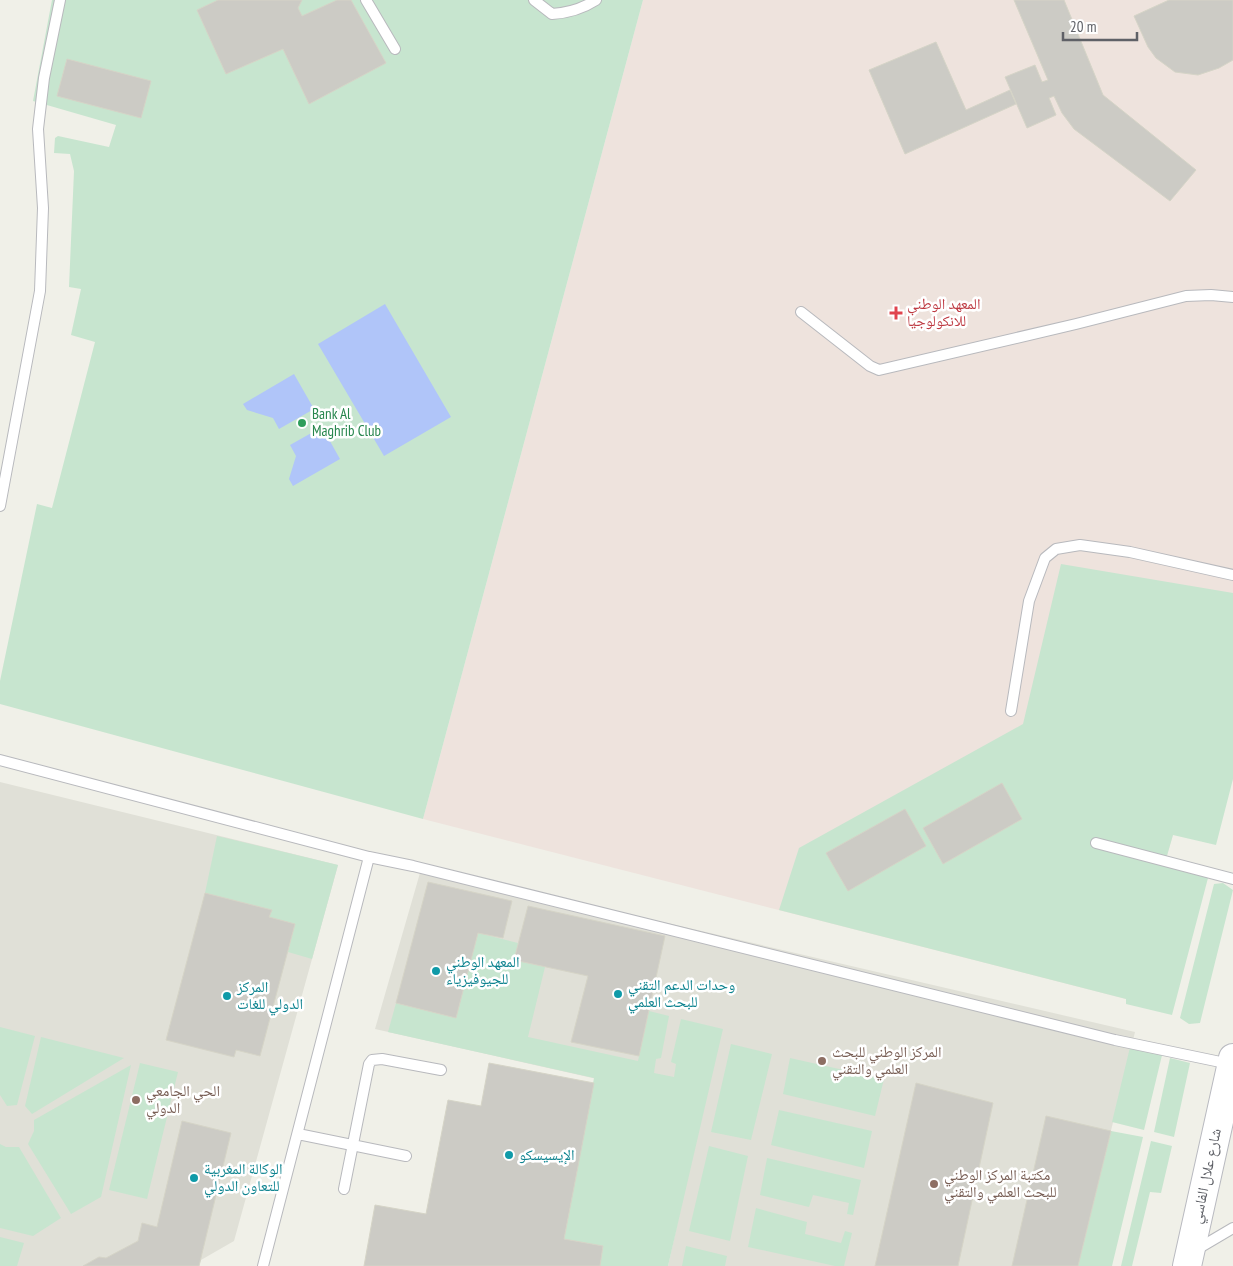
<svg xmlns="http://www.w3.org/2000/svg" width="1233" height="1266" font-family="'PT Sans Narrow','Noto Naskh Arabic',sans-serif">
	<style>
		.education { fill: #e0e0d7 }
		.medical { fill: #eee3dd }
		.green { fill: #c7e5cf }
		.water { fill: #b0c5f9 }
		.building { fill: #cccbc5; stroke: #d5d4c7 }
		.lines { fill: none; stroke-linecap: round; stroke-linejoin: round }
		.lane-casing { stroke: #b8b9bd; stroke-width: 12 }
		.secondary-casing { stroke: #b9bac0; stroke-width: 30 }
		.lane { stroke: #fff; stroke-width: 10 }
		.secondary { stroke: #fff; stroke-width: 28 }
		.health-dot { fill: #e0444e; stroke: #fff; stroke-width: 2 }
		.leisure-dot { fill: #2e9e5b; stroke: #fff; stroke-width: 2 }
		.culture-dot { fill: #0f9aa8; stroke: #fff; stroke-width: 2 }
		.education-dot { fill: #8d6e63; stroke: #fff; stroke-width: 2 }
		.labels { text-anchor: middle; stroke-width: 5; stroke-linejoin: round; paint-order: stroke }
		.health-label { font-size: 15px; fill: #be3a42; stroke: #fff; text-anchor: start }
		.leisure-label { font-size: 15px; fill: #27864d; stroke: #fff; text-anchor: start }
		.culture-label { font-size: 15px; fill: #0d838f; stroke: #fff; text-anchor: start }
		.education-label { font-size: 15px; fill: #785e54; stroke: #fff; text-anchor: start }
		.street-label { font-size: 15px; fill: #5f6167; stroke: #fff }
	</style>
	<rect width="100%" height="100%" fill="#f0f0e8"/>
	<path class="education" d="M0 782 338 865 234 1241 201 1260 199 1266H0Z
		M422 866 1135 1032 1078 1266H668L704 1103 375 1029Z"/>
	<path class="medical" d="M643 0H1233V625L1126 999 423 819Z"/>
	<path class="green" d="M52 0H643L423 819 0 704V681L37 504 52 508 95 342 71 335 81 289 69 287 74 171 70 154 54 153 55 138 58 136 109 147 116 125 33 101Z
		M1061 564 1233 593V779L1216 845 1173 835 1164 866 1199 874 1208 878 1172 1015 1126 1004V999L779 910 799 848 1023 724Z
		M217 836 338 865 312 959 288 952 295 924 269 917 271 910 205 893Z
		M1223 883 1233 890 1200 1023 1189 1024 1180 1018 1214 884Z
		M478 933 518 943 514 960 545 967 528 1037 638 1061 649 1011 669 1016 661 1058 656 1059 654 1073 674 1077 676 1064 671 1062 681 1019 723 1029 668 1266H600L603 1246 564 1239 594 1078 388 1032 396 1003 456 1017Z
		M0 1027 35 1036 17 1105 7 1106 0 1095Z
		M41 1037 124 1058 32 1114 25 1106Z
		M1131 1043 1163 1051 1144 1130 1112 1122Z
		M731 1044 772 1054 751 1140 711 1132Z
		M790 1058 884 1079 875 1116 783 1094Z
		M1170 1058 1190 1063 1174 1137 1154 1132Z
		M140 1063 178 1072 147 1199 109 1190Z
		M131 1065 101 1197 71 1214 28 1144 34 1131V1120Z
		M779 1110 872 1131 864 1168 771 1145Z
		M1111 1131 1143 1137 1112 1266H1078Z
		M1151 1141 1172 1146 1161 1193 1150 1192 1132 1266H1121Z
		M0 1144 6 1147H19L61 1218 33 1236 0 1228Z
		M709 1146 748 1156 730 1241 689 1231Z
		M767 1158 861 1180 853 1215 847 1214 849 1203 813 1195 809 1207 760 1195Z
		M756 1208 807 1222 805 1234 841 1243 845 1231 852 1233 844 1266H835L748 1247Z
		M0 1237 24 1243 17 1266H0Z
		M686 1246 727 1256 725 1266H682Z"/>
	<path class="water" d="M385 304 451 417 384 456 318 344Z
		M294 374 314 409 279 429 273 418 247 410 243 404Z
		M322 427 340 459 293 486 289 479 296 456 290 445Z"/>
	<path class="building" d="M218 0H302L298 8 302 16 337 0H351L386 63 309 104 283 49 226 74 197 10Z
		M1014 0H1064L1103 95 1196 170 1170 201 1074 129 1062 113 1054 96 1049 98 1056 115 1027 128 1005 77 1035 65 1042 82 1048 80Z
		M1169 0H1233V60L1219 68 1198 75 1175 72 1156 58 1148 47 1134 16Z
		M936 42 966 110 1010 90 1016 104 905 154 869 70Z
		M67 59 151 81 141 118 57 96Z
		M1002 783 1022 819 943 864 923 828Z
		M905 809 926 846 848 891 826 853Z
		M428 882 512 901 503 938 478 933 456 1018 396 1003Z
		M205 893 272 910 269 917 295 924 260 1056 236 1050 234 1057 166 1040Z
		M528 906 665 936 639 1056 571 1042 588 976 514 960Z
		M489 1063 594 1083 564 1239 603 1246 600 1266H364L375 1205 426 1214 448 1100 481 1106Z
		M916 1083 993 1103 958 1266H875Z
		M1046 1116 1111 1131 1078 1266H1012Z
		M182 1121 231 1133 199 1266H83L99 1257 106 1258 138 1241 142 1223 157 1227Z"/>
	<g class="lines">
		<defs>
			<path id="lane" d="M366 0 395 49
				M534 0 552 14C568 13 582 9 596 0
				M801 312 870 366 879 370 1076 324 1186 296 1211 295 1233 297
				M0 506 40 291 43 208 38 129 44 78 60 0
				M1011 711 1029 601 1045 558 1056 549 1080 545 1130 552 1233 575
				M0 760 369 857 263 1266
				M1096 843 1233 879
				M369 857 413 866 1115 1040 1230 1064
				M298 1134 406 1156
				M344 1189 369 1064 372 1060 382 1059 441 1070
				M1194 1251 1233 1228"/>
			<path id="secondary" d="M1187 1266 1233 1058"/>
		</defs>
		<use href="#lane" class="lane-casing"/>
		<use href="#secondary" class="secondary-casing"/>
		<use href="#lane" class="lane"/>
		<use href="#secondary" class="secondary"/>
	</g>
	<path class="health-dot" d="M893.5 305.5h5v5h5v5h-5v5h-5v-5h-5v-5h5z"/>
	<circle class="leisure-dot" cx="302" cy="423" r="5"/>
	<g class="culture-dot">
		<circle cx="436" cy="971" r="5"/>
		<circle cx="618" cy="994" r="5"/>
		<circle cx="227" cy="996" r="5"/>
		<circle cx="509" cy="1155" r="5"/>
		<circle cx="194" cy="1178" r="5"/>
	</g>
	<g class="education-dot">
		<circle cx="822" cy="1061" r="5"/>
		<circle cx="136" cy="1100" r="5"/>
		<circle cx="934" cy="1184" r="5"/>
	</g>
	<g class="labels">
		<g class="health-label">
			<text x="907" y="309">المعهد الوطني<tspan x="907" dy="17">للانكولوجيا</tspan></text>
		</g>
		<g class="leisure-label">
			<text x="312" y="419">Bank Al<tspan x="312" dy="17">Maghrib Club</tspan></text>
		</g>
		<g class="culture-label">
			<text x="446" y="967">المعهد الوطني<tspan x="446" dy="17">للجيوفيزياء</tspan></text>
			<text x="628" y="990">وحدات الدعم التقني<tspan x="628" dy="17">للبحث العلمي</tspan></text>
			<text x="237" y="992">المركز<tspan x="237" dy="17">الدولي للغات</tspan></text>
			<text x="519" y="1160">اﻹيسيسكو</text>
			<text x="204" y="1174">الوكالة المغربية<tspan x="204" dy="17">للتعاون الدولي</tspan></text>
		</g>
		<g class="education-label">
			<text x="832" y="1057">المركز الوطني للبحث<tspan x="832" dy="17">العلمي والتقني</tspan></text>
			<text x="146" y="1096">الحي الجامعي<tspan x="146" dy="17">الدولي</tspan></text>
			<text x="944" y="1180">مكتبة المركز الوطني<tspan x="944" dy="17">للبحث العلمي والتقني</tspan></text>
		</g>
		<g class="street-label">
			<text transform="translate(1206 1176) rotate(-78)" y="5">شارع علال الفاسي</text>
		</g>
	</g>
	<path d="M1063 32v8h74v-8" fill="none" stroke="#5f6167" stroke-width="2.5"/>
	<text x="1070" y="32" font-size="15" fill="#5f6167" stroke="#ffffff" stroke-width="4" paint-order="stroke">20 m</text>
</svg>
